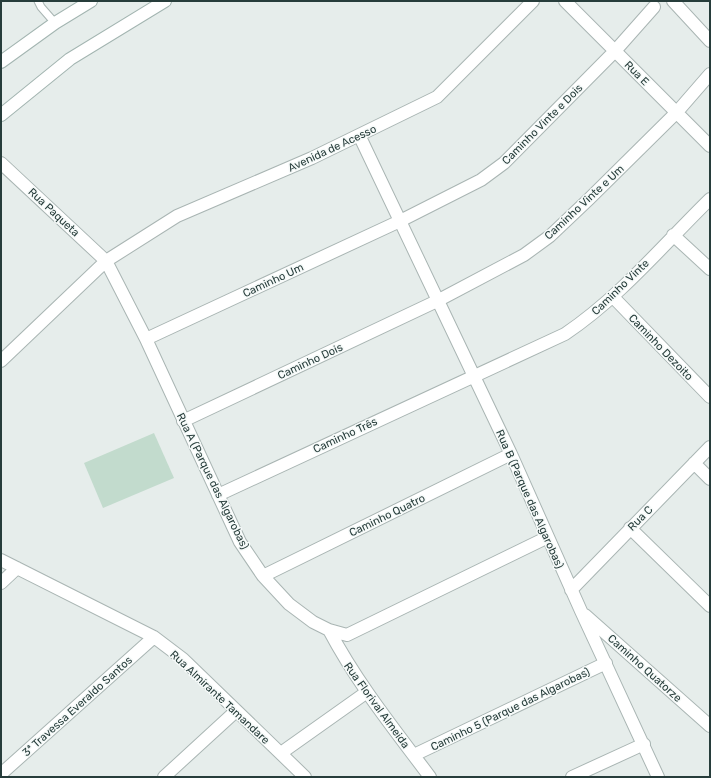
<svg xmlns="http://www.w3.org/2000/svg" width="711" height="778" font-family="Rubik,sans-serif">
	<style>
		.green { fill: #c2dbcd }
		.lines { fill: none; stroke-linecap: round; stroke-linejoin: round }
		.service-casing { stroke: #a9b5b3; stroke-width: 9 }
		.minor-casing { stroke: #a9b5b3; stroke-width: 14 }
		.secondary-casing { stroke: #a3b5b1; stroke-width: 14 }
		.service { stroke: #fff; stroke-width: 7 }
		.minor { stroke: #fff; stroke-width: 12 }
		.secondary { stroke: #fff; stroke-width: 12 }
		.labels { text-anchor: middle; stroke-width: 3; stroke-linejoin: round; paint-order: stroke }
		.street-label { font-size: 11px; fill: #273d3b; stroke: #f6faf9 }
	</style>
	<rect width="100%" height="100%" fill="#e6edeb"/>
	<path class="green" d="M154 433 174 478 103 508 84 463Z"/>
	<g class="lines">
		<defs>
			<path id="service" d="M38 1 41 7 55 23"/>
			<path id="minor" d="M565 1 710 146
				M673 1 710 41
				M360 137 511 454 581 611 658 777
				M1 163 106 261 146 339 240 542 263 576 289 604 313 622 329 630 347 635 548 537
				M673 235 710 269
				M613 297 710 397
				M146 339 400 221 481 180 504 163 615 51 654 7
				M1 361 106 261 177 216 312 158 437 97 533 1
				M183 421 437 301 524 255 550 236 589 199 677 112 710 74
				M694 463 710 479
				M218 495 565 334C620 297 663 245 710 199
				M630 528 710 606
				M1 560 154 637 183 659 305 777
				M263 576 511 454
				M1 583 17 568
				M571 590 710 447
				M585 615 710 726
				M329 630C357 683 394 729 430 777
				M281 753 367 692
				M414 755 606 663
				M1 774 154 637
				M164 777 236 711
				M572 777 644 744"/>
			<path id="secondary" d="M1 62 55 23 91 1
				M1 115 70 59 165 1"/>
		</defs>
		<use href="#service" class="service-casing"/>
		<use href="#minor" class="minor-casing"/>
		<use href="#secondary" class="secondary-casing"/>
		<use href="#service" class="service"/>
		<use href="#minor" class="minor"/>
		<use href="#secondary" class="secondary"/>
	</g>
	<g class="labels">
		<g class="street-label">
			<text transform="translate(637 73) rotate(45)" y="4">Rua E</text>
			<text transform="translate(542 124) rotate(-45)" y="4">Caminho Vinte e Dois</text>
			<text transform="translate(332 148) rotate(-25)" y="4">Avenida de Acesso</text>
			<text transform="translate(584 202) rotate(-43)" y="4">Caminho Vinte e Um</text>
			<text transform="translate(54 212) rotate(43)" y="4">Rua Paqueta</text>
			<text transform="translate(273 280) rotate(-25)" y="4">Caminho Um</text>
			<text transform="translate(620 287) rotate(-44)" y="4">Caminho Vinte</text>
			<text transform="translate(661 347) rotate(46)" y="4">Caminho Dezoito</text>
			<text transform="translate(310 361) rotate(-25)" y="4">Caminho Dois</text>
			<text transform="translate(345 435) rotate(-25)" y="4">Caminho Três</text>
			<text transform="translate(213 481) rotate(64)" y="4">Rua A (Parque das Algarobas)</text>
			<text transform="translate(530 499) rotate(66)" y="4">Rua B (Parque das Algarobas)</text>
			<text transform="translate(387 515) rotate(-26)" y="4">Caminho Quatro</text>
			<text transform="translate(640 518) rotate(-45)" y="4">Rua C</text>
			<text transform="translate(645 668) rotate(42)" y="4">Caminho Quatorze</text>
			<text transform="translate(220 697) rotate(43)" y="4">Rua Almirante Tamandare</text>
			<text transform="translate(377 705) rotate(54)" y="4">Rua Florival Almeida</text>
			<text transform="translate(77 706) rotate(-42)" y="4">3ª Travessa Everaldo Santos</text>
			<text transform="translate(510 709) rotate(-26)" y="4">Caminho 5 (Parque das Algarobas)</text>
		</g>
	</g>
	<rect width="711" height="778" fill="none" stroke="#273d3b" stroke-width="4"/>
</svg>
